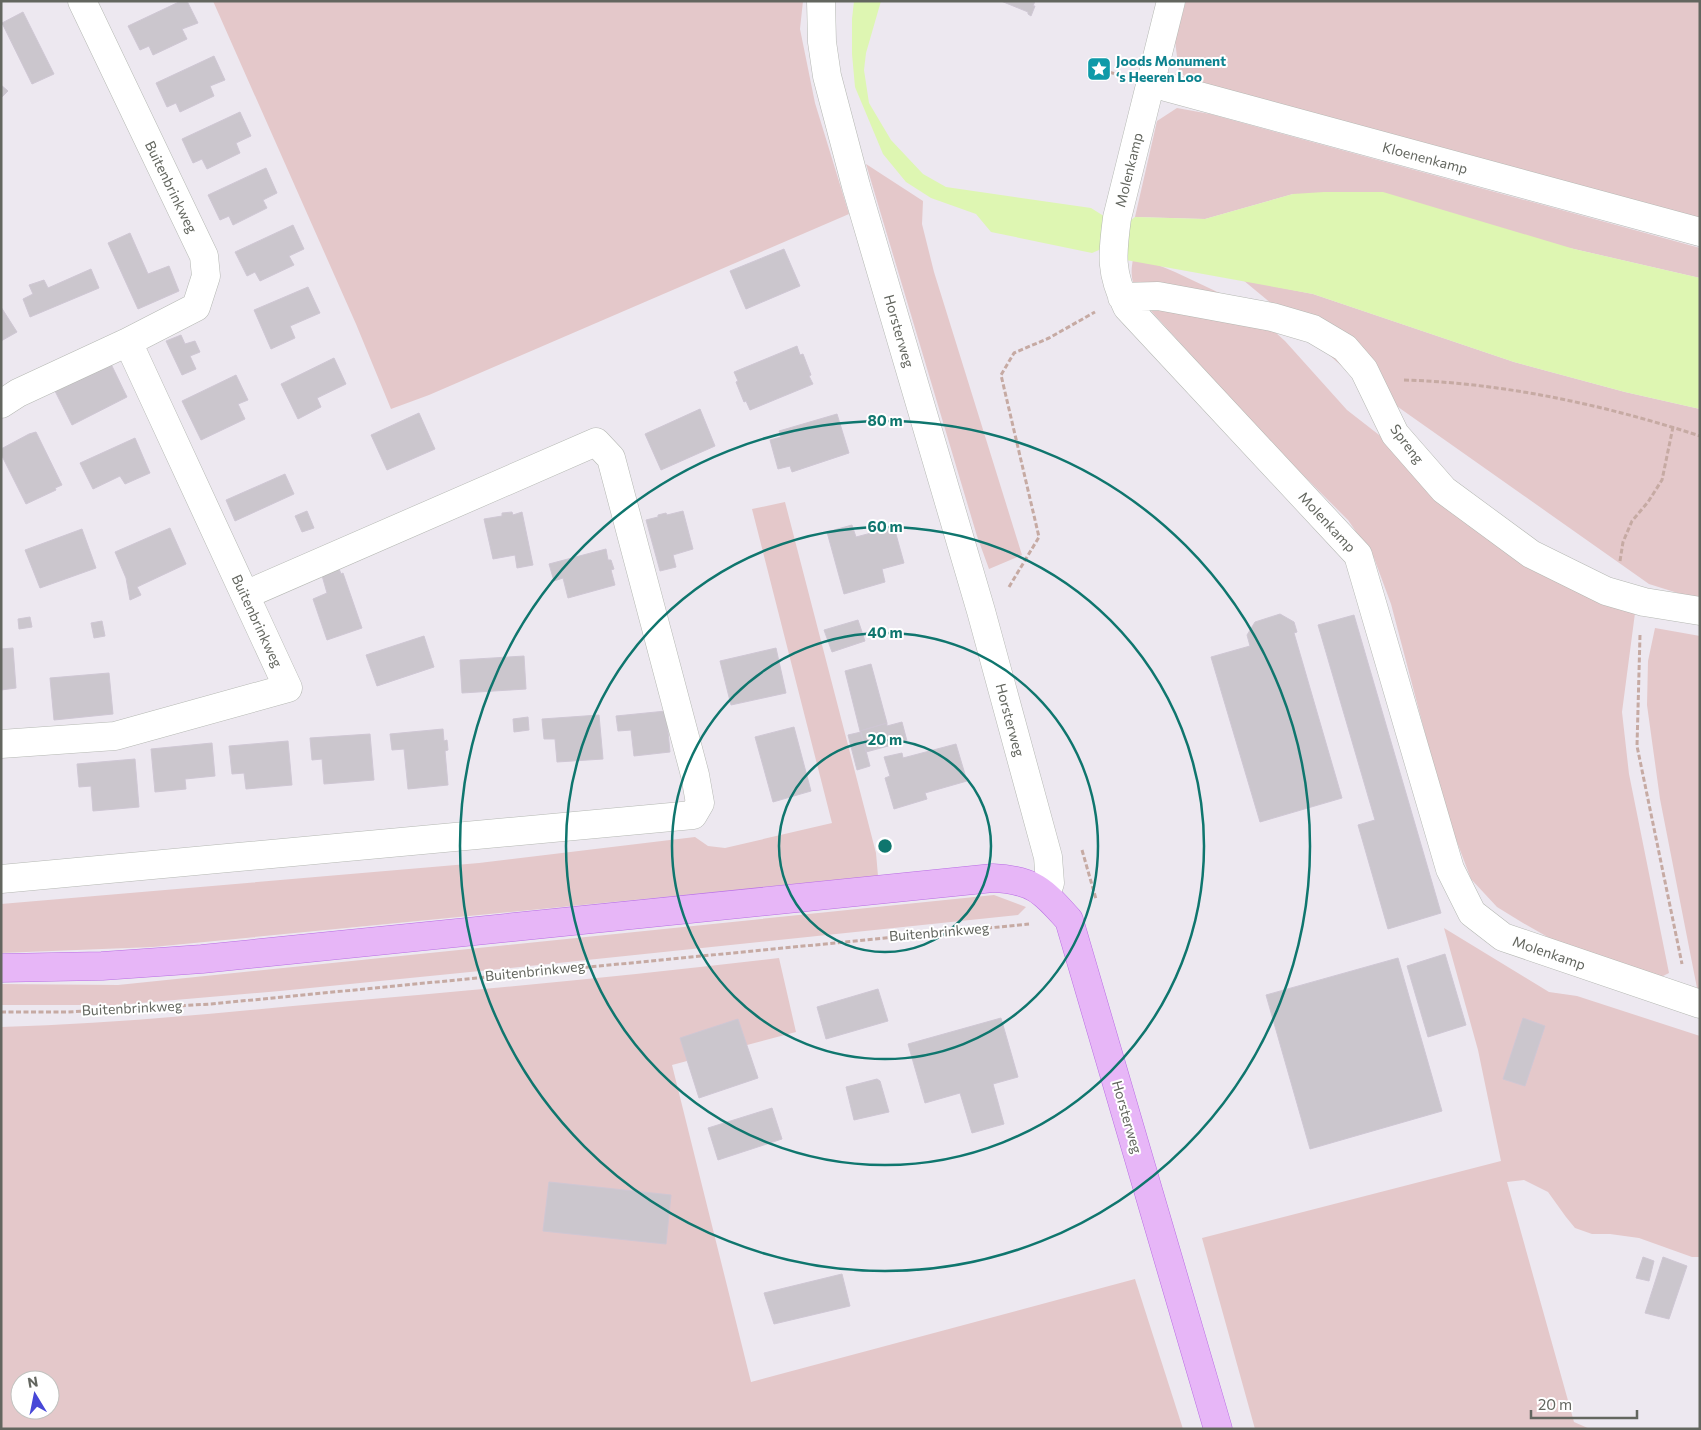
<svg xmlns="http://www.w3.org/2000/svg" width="1701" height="1430" font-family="Commissioner,sans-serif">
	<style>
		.green { fill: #e4c8ca; fill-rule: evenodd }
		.water { fill: #def6b2 }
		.building { fill: #cbc6cd; stroke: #cfc7d4 }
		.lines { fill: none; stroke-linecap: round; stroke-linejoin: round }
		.minor-casing { stroke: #b5b8b3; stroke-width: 29 }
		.major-casing { stroke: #b86ee3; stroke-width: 29 }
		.path { stroke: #c6aaa3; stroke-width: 3; stroke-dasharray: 5 2.5; stroke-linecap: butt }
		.minor { stroke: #fff; stroke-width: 28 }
		.major { stroke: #e7b6f7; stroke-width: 28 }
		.ring { fill: none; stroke: #0f766e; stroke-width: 2.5 }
		.labels { text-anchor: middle; stroke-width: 4; stroke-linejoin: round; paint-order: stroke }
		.culture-label { font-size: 14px; font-weight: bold; fill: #0d838f; stroke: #fff; text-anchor: start }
		.street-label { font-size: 14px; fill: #63665f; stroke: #fff }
		.centre { fill: #0f766e; stroke: #fff; stroke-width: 2.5 }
		.ring-label { font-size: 15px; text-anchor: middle; font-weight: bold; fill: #0f766e; stroke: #fff; stroke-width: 4; stroke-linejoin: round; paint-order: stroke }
	</style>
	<rect width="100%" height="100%" fill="#ede8f0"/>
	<path class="green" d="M213 1H803L800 29 815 103 849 214 429 395 391 409 356 324Z
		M1186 1H1700V221L1199 86 1179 72 1175 41Z
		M1177 108 1210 114 1700 248V278L1574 249 1293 194 1205 219 1135 217 1157 121Z
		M866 164 923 201 922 224 934 272 1022 555 989 569 977 536Z
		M1134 255 1175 272 1245 305 1285 341 1347 410 1428 473 1635 613 1622 712 1629 774 1669 973 1659 978 1560 944 1523 923 1497 907 1471 879 1446 813 1391 604 1374 558 1348 520 1275 447 1152 312C1136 290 1127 284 1134 255Z
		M1243 280 1313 294 1514 362 1625 392 1700 409V600L1649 584 1347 371 1284 314Z
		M785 502 876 853 878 876 153 947 1 953V904L479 863 695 837 708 846 725 848 832 823 752 509Z
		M1655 628 1700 636V989L1697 988 1660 799 1647 705 1648 661Z
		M994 895 1026 907 1018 915 500 969 280 991 117 1005H1V984L118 985Z
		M1444 928 1549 992 1577 996 1700 1036V1257H1692L1639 1238 1610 1234H1592L1575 1228 1566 1217 1548 1192 1524 1180 1507 1182 1574 1422 1590 1429H1255L1202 1238 1501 1161 1478 1050Z
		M779 958 796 1032 672 1065 751 1382 1135 1279 1183 1429H1V1027C110 1024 218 1013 326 1003 477 990 628 976 779 958ZM20 1380H50V1410H20Z"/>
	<path class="water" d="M854 1H881L866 53 864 70 869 103 891 140 923 174 946 187 1091 208 1107 218 1130 221 1135 217 1205 219 1293 194 1324 192H1383L1574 249 1700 278V409L1625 392 1514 362 1313 294 1126 260 1122 253 1099 250 1092 253 991 232 976 214 931 198 906 182 883 154 855 87 852 54V19Z"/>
	<path class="building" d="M181 1H187L198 23 182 29 187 39 153 55 149 46 140 50 128 26Z
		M1001 1H1035L1033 6H1035L1031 16 1028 14V12Z
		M23 12 54 74 32 84 2 23Z
		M214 56 225 80 210 86 214 96 180 112 176 103 167 107 156 83Z
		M1 85 8 91 1 98Z
		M240 112 251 136 236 143 240 153 207 169 202 159 193 163 182 139Z
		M266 168 277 193 263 200 267 208 233 225 229 216 220 220 208 195Z
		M293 225 304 249 289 256 294 265 260 281 255 272 247 276 235 252Z
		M130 233 148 274 169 266 179 291 138 309 108 243Z
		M784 249 800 286 746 309 730 271Z
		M91 269 99 288 30 317 23 299 33 294 29 285 44 280 48 288Z
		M308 287 320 313 290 326 295 338 271 349 254 310Z
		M1 307 17 332 1 341Z
		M181 335 185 344 195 341 200 352 190 356 196 369 182 375 166 341Z
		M797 346 800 355 803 354 811 375 809 376 813 384 750 410 746 401 744 402 736 382 738 381 734 372Z
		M334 358 346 384 317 398 321 407 298 419 281 384Z
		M111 364 127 397 72 425 53 387 71 379 73 383Z
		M236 375 248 400 238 404 245 419 201 440 182 401Z
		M700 409 715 446 661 470 645 434Z
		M419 413 435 449 387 470 371 435Z
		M837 414 849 453 792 472 790 466 778 469 770 440 781 437 779 431Z
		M36 432 62 485 55 488 56 490 26 504 1 454V449L29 434Z
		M135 438 150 473 125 484 120 476 93 489 80 463Z
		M285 474 294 494 235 521 226 500Z
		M307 511 314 528 302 532 295 516Z
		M683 511 693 549 673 555 676 567 660 571 646 520 658 517V515L666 513 667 515Z
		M512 512 513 515 522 512 533 565 517 568 515 555 493 559 484 519 502 516V513Z
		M852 525 856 537 894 527 904 563 882 569 885 582 844 594 827 532Z
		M170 528 186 564 137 587 141 595 130 600 126 578 115 552Z
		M82 529 96 568 40 588 25 550Z
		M606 549 608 560H611L614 569 611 570 615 585 568 598 563 578 554 581 549 564Z
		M338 566 341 574 343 573 362 628 327 640 313 599 327 593 321 572Z
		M1280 614 1294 622 1297 632 1294 633 1342 798 1260 822 1211 657 1250 646 1247 635 1255 622Z
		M1354 615 1441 913 1388 929 1358 825 1375 820 1318 625Z
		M30 617 32 627 19 629 18 619Z
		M858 620 865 641 832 652 824 630Z
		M102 621 105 636 94 638 91 623Z
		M424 636 434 667 377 686 366 655Z
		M13 648 16 688 1 690V649Z
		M776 648 786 693 731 705 720 661Z
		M524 656 526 689 462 693 460 660Z
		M871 664 887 723 860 731 845 671Z
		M109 673 113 714 54 720 50 678Z
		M666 711 670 752 634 756 631 730 618 731 616 716Z
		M599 715 603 759 557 762 555 739H544L542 719Z
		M528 717 529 730 514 732 513 719Z
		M902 722 907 741 866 752 860 731 887 723V726Z
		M794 727 811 791 773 802 755 737Z
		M443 729 444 741 447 740 448 750 445 751 448 785 408 789 404 749 392 750 390 734Z
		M861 732 870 766 857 770 848 735Z
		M370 734 374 780 324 784 322 759 312 760 310 738Z
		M288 741 292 785 246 789 244 773 232 774 229 746Z
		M212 743 215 776 185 779 186 789 155 792 151 749Z
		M956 744 967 781 925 793 927 799 894 809 885 778 890 776 884 757 902 753 903 758Z
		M135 759 139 807 93 811 91 786 79 787 77 764Z
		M1445 954 1466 1025 1428 1037 1407 966Z
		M1398 958 1442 1111 1310 1149 1266 995Z
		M878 989 888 1021 826 1039 817 1007Z
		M1001 1018 1018 1077 993 1084 1004 1124 972 1133 960 1093 925 1103 908 1044Z
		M1523 1018 1545 1026 1525 1086 1503 1079Z
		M738 1019 758 1078 699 1098 680 1038Z
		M877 1079 880 1081 889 1112 854 1120 846 1087Z
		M772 1108 782 1139 718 1160 708 1128Z
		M549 1182 671 1195 666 1244 543 1231Z
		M1643 1257 1654 1261 1649 1281 1636 1278Z
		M1663 1257 1687 1266 1669 1319 1645 1313Z
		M842 1274 850 1306 774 1324 764 1293Z"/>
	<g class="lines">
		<defs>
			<path id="minor" d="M821 1 822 42 827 76 856 186 981 611 1048 857 1050 883 1046 894
				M1171 1 1117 218C1112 255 1110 272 1127 307L1358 555 1450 869 1472 913 1503 937 1700 1004
				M1151 83 1700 232
				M1122 297 1158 296 1272 317 1313 329 1345 348 1364 370 1395 434 1444 490 1531 554 1606 591 1644 602 1700 611
				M1 404 18 393 128 342 196 307 206 276 204 256 82 1
				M1 744 115 736 288 688 128 342
				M1 879 693 815 700 803 695 775 611 458 596 442 245 595"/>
			<path id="major" d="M1 968 102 966 202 959 993 878C1034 880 1043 891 1069 920L1218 1429"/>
		</defs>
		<use href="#minor" class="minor-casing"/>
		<use href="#major" class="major-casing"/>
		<path class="path" d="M1102 70 1119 75
			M1404 380C1504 383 1605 405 1700 436
			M1620 561 1623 542 1632 521 1648 502 1662 480 1673 427
			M1009 587 1039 537 1001 375 1014 353 1049 338 1095 312
			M1640 635 1637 746 1682 964
			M1082 850 1096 899
			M1 1012H68L211 1004 1029 924"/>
		<use href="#minor" class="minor"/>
		<use href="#major" class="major"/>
	</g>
	<g class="ring">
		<circle cx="885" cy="846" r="106"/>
		<circle cx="885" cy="846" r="213"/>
		<circle cx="885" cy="846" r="319"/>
		<circle cx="885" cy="846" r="425"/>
	</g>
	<defs>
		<symbol id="sight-square" viewBox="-11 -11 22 22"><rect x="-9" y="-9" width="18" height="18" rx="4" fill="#0f9aa8" stroke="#fff"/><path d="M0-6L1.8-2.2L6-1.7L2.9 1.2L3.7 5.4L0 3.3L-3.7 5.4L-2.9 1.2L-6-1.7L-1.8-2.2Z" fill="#fff"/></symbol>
	</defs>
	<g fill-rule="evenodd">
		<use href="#sight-square" x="1085" y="55" width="28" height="28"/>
	</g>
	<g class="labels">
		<g class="culture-label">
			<text x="1116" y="66">Joods Monument<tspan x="1116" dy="16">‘s Heeren Loo</tspan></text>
		</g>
		<g class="street-label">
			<text transform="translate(1425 158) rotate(15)" y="5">Kloenenkamp</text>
			<text transform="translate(1129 170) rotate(-76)" y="5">Molenkamp</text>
			<text transform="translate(171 187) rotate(64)" y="5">Buitenbrinkweg</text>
			<text transform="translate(899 331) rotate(74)" y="5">Horsterweg</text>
			<text transform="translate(1407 444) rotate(53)" y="5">Spreng</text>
			<text transform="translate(1327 522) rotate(47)" y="5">Molenkamp</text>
			<text transform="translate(257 621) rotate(65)" y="5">Buitenbrinkweg</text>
			<text transform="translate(1010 720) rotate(75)" y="5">Horsterweg</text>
			<text transform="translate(939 932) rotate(-5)" y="5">Buitenbrinkweg</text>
			<text transform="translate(1549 953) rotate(19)" y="5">Molenkamp</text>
			<text transform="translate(535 971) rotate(-6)" y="5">Buitenbrinkweg</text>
			<text transform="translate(132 1008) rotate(-3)" y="5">Buitenbrinkweg</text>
			<text transform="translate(1127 1117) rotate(74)" y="5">Horsterweg</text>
		</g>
	</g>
	<circle cx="885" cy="846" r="8" class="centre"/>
	<g class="ring-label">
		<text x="885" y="426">80 m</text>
		<text x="885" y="532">60 m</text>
		<text x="885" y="638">40 m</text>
		<text x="885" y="745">20 m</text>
	</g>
	<rect width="1701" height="1430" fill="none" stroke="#63665f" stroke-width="5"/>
	<g transform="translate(35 1395) rotate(350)"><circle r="24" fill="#ffffff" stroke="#c1c2bf"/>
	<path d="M0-4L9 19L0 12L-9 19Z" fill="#4747d7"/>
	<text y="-8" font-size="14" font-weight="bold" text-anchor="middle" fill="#63665f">N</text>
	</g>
	<path d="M1531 1410v8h106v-8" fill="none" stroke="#63665f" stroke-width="2.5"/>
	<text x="1538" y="1410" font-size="15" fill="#63665f" stroke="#ffffff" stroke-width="4" paint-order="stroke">20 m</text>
</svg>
